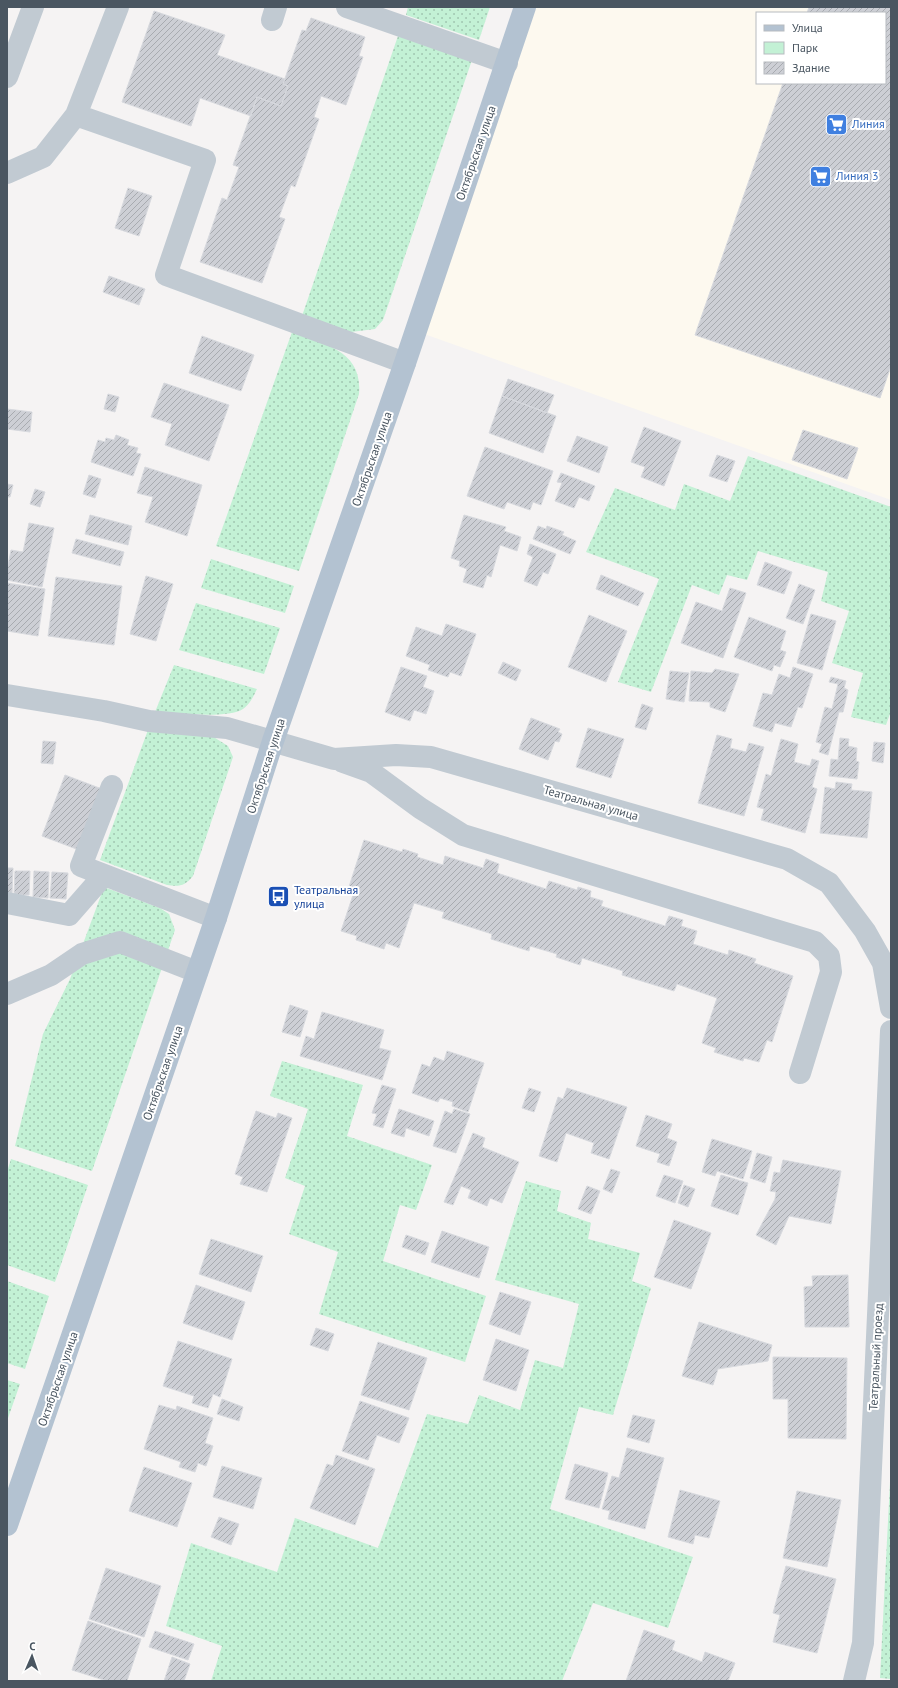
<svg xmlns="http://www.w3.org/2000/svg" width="898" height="1688" font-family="'PT Sans',sans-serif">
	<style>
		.commercial { fill: #fdf9ef; fill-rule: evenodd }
		.green { fill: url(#green-dots) }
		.building { fill: url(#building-hatch); stroke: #d7d9de }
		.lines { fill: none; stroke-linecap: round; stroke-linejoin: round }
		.minor { stroke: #c1cad2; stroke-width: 22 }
		.major { stroke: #b3c2d1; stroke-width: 22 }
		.labels { text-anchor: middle; stroke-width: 4; stroke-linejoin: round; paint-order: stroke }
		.shop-label { font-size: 12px; fill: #366cbe; stroke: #fff; text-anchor: start }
		.street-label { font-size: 12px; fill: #4a5661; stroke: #fff }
		.transit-label { font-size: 12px; fill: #164399; stroke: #fff; text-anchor: start }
	</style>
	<defs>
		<pattern id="green-dots" width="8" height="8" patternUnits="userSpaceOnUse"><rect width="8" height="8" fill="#c3f1d5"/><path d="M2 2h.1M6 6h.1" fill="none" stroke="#a0c6b0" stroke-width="1.8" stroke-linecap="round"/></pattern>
		<pattern id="building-hatch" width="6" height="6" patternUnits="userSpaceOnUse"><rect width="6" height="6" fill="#cdcfd5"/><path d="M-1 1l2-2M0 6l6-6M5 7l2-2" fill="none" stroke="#a8abb0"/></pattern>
	</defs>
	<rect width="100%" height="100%" fill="#f5f3f3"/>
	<path class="commercial" d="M522 7H891V500L413 330ZM757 13H885V83H757Z"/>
	<path class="green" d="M408 7H490L479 40 406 15Z
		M399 33 472 60 383 320 375 329 351 332 302 316Z
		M292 332C325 344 363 351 359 394L299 571 216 546Z
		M748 456 891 507V711L886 725 851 717 863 673 832 663 849 611 821 601 828 572 758 551 747 580 727 575 719 595 692 585 651 692 618 682 659 579 586 552 615 488 675 510 684 484 730 501Z
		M211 559 294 586 285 613 201 588Z
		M196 603 280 628 264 674 179 650Z
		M174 665 257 689C253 697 250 704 243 709 229 719 174 713 155 712Z
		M148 730 212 736 228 746 233 757 193 876C185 886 179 887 167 885L100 860Z
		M104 887 160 908 169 914 175 930 92 1171 15 1146 43 1034 70 979Z
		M282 1061 363 1085 347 1136 432 1165 416 1210 400 1205 383 1261 486 1296 465 1362 319 1314 338 1252 289 1234 305 1186 285 1178 308 1109 270 1096Z
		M11 1159 88 1185 55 1282 7 1265V1172Z
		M526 1181 561 1191 557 1211 591 1223 588 1239 640 1253 632 1281 651 1288 613 1415 579 1407 550 1509 693 1557 668 1628 593 1603 562 1681H211L222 1646 166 1626 191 1543 277 1572 295 1518 378 1548 427 1414 468 1424 479 1395 520 1410 535 1360 563 1368 579 1304 495 1280Z
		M7 1281 49 1296 25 1369 7 1363Z
		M7 1380 20 1384 7 1421Z
		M891 1462V1679L880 1678Z"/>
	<path class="building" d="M809 7H891V366L880 398 695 335 783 83H885V13H807Z
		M154 11 225 35 217 55 285 79 283 84 288 86 281 106 257 97 251 116 200 98 191 126 122 102Z
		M311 18 365 37 359 56 363 57 346 105 321 96 314 117 319 119 295 187 291 185 279 217 285 219 262 283 200 262 222 198 227 200 239 167 233 165 257 97 281 106 288 86 283 84 302 30 306 31Z
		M128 188 152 196 139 236 115 228Z
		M109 276 145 289 139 305 103 292Z
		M202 336 254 355 241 391 189 373Z
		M508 379 554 395 547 413 502 396Z
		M164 383 229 405 209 461 165 445 172 424 151 417Z
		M108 394 119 397 115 412 104 409Z
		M502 396 556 416 543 453 489 433Z
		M7 409 32 412 30 432 7 429Z
		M644 427 681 441 664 486 641 477 645 467 631 462Z
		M803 430 858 448 847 479 792 460Z
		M116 435 129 440 127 445 138 448 136 453 141 454 133 476 91 462 98 440 105 442 106 438 114 440Z
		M577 436 608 447 599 473 567 461Z
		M485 447 553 471 541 505 533 502 530 510 507 502 504 509 467 496Z
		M717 455 735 461 727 482 709 476Z
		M145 467 202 485 187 536 145 522 153 497 137 493Z
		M561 473 595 486 589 501 579 497 574 508 555 501 562 483 557 482Z
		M89 475 101 479 95 498 83 494Z
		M7 484 13 485 10 497H7Z
		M35 489 45 492 40 507 30 504Z
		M90 515 132 526 128 545 85 534Z
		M464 515 506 527 504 531 521 537 517 551 500 545 491 577 487 575 483 588 463 582 467 569 459 566 460 561 451 558Z
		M29 523 54 528 42 587 7 580V571L11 550 23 552Z
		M538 526 546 529 547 526 564 532 562 535 576 541 570 554 533 539Z
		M76 539 124 552 120 566 72 553Z
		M530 544 556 554 548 574 543 572 537 586 524 581 533 557 527 554Z
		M765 562 792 572 784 594 757 585Z
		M601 575 644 593 638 606 596 589Z
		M146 576 173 584 156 641 130 634Z
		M56 577 122 586 114 645 48 636Z
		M7 583 45 589 38 636 7 631Z
		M799 584 815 590 803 624 786 618Z
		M730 588 746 593 723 658 681 643 696 602 722 611Z
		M811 614 836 621 822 670 797 663Z
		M589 615 627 631 606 682 568 667Z
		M749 617 786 631 780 650 786 652 780 667 774 665 772 671 734 657Z
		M446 624 476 634 461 676 450 672 448 677 428 670 430 665 406 656 416 627 442 636Z
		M503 662 521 670 516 681 498 673Z
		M401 667 427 676 423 687 434 691 426 714 414 710 410 721 385 712Z
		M793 667 813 674 802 708 798 707 791 727 775 723 772 732 753 726 763 693 772 695 779 674 790 678Z
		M715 669 739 674 725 712 710 707V702L689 701 691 671 712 673Z
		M670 671 689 673 684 702 666 699Z
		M831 677 846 681 844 688 848 690 843 712H839L828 755 819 752 822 744 816 742 825 707 832 709 838 684 829 682Z
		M642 704 653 708 646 730 635 727Z
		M531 718 560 729 558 732 562 734 559 742 555 741 548 760 519 749Z
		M588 728 624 739 611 778 576 767Z
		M717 735 732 739 730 748 746 752 749 743 764 747 744 816 698 803Z
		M840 738 849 739 848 746 857 748 856 761 859 762 857 779 829 776 831 759 838 760Z
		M781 739 798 744 794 762 810 766 812 759 819 761 812 787 817 789 805 833 761 820 764 809 757 807 766 774 771 776Z
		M43 741 56 742 53 764 41 763Z
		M874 742 885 743 883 763 872 761Z
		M65 775 102 789 79 850 42 836Z
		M836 782 852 784 851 790 872 792 867 838 820 833 825 787 835 789Z
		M364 840 402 852 403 849 418 854 417 857 443 865 445 856 483 868 486 859 499 864 497 873 546 889 549 881 577 890 578 887 591 891 590 897 603 901 601 906 665 926 669 916 683 920 681 926 697 931 693 944 728 955 729 950 756 959 754 963 793 976 772 1042 767 1040 759 1062 744 1058 743 1061 714 1052 716 1048 702 1043 717 998 677 984 674 991 622 975 623 971 582 958 580 965 556 957 557 954 530 946 529 951 491 939 492 934 442 918 444 912 414 903 399 948 386 943 384 949 356 940 357 936 341 931 353 895 347 893Z
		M7 868H13L12 894 7 893Z
		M15 871H30L29 895H14Z
		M34 871 49 872 48 898 33 897Z
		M52 872 68 873 66 899 50 898Z
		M290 1005 308 1011 300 1037 282 1032Z
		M322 1012 384 1030 379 1048 391 1051 382 1080 300 1056 306 1036 314 1039Z
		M447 1051 484 1063 468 1112 452 1106 453 1102 440 1098 438 1102 412 1093 422 1064 430 1067 434 1057 444 1061Z
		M382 1085 396 1089 383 1128 373 1125 377 1114 372 1113Z
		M529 1088 541 1092 534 1112 522 1108Z
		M567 1088 627 1107 609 1159 591 1153 594 1143 566 1133 557 1162 539 1156 558 1097 563 1099Z
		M399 1109 434 1121 429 1136 406 1128 404 1137 391 1133Z
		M454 1109 470 1114 456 1153 433 1146 445 1111 452 1114Z
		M256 1111 276 1118 278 1113 292 1118 267 1192 240 1184 243 1177 235 1174Z
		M646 1115 672 1124 667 1138 677 1142 669 1166 657 1162 660 1154 636 1146Z
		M473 1133 485 1138 482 1147 519 1162 502 1203 490 1198 487 1206 468 1198 471 1190 461 1186 453 1205 444 1202Z
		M712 1139 752 1151 743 1179 717 1171 715 1176 702 1172Z
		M757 1153 772 1157 765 1183 750 1178Z
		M783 1160 841 1171 831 1224 789 1216 776 1245 756 1235 775 1199 776 1192 770 1191 774 1172 780 1173Z
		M611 1169 620 1172 612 1193 603 1189Z
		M664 1175 683 1181 675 1203 656 1196Z
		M721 1175 748 1183 738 1215 711 1206Z
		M684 1185 695 1189 688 1207 678 1203Z
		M587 1186 600 1191 591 1214 578 1209Z
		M674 1220 711 1233 691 1289 654 1277Z
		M442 1231 489 1247 479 1278 431 1262Z
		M406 1235 429 1243 425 1255 402 1247Z
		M211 1239 263 1256 251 1292 199 1274Z
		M848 1275 849 1327H805L804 1287 813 1286 812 1276Z
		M196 1285 245 1302 232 1340 183 1323Z
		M500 1292 531 1302 520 1335 489 1324Z
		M699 1322 772 1345 768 1361 718 1369 713 1385 682 1376Z
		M316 1328 334 1334 328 1351 310 1345Z
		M496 1339 529 1350 516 1391 483 1380Z
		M178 1341 232 1359 220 1397 213 1394 208 1408 192 1403 194 1396 163 1386Z
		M378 1342 427 1358 409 1410 361 1395Z
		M773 1357 847 1358 846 1439 788 1438V1399H773Z
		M222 1399 243 1407 239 1421 217 1414Z
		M360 1401 409 1418 399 1443 377 1435 368 1460 342 1451Z
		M159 1405 176 1410 177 1406 213 1418 205 1443 213 1446 206 1466 198 1463 195 1472 179 1467 181 1462 144 1449Z
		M633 1415 655 1420 649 1443 627 1437Z
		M627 1448 664 1458 645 1529 608 1519 610 1511 602 1509 612 1476 619 1478Z
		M336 1455 375 1469 355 1525 310 1508 327 1464 333 1466Z
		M575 1464 608 1473 599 1508 565 1499Z
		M222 1466 262 1478 253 1509 213 1497Z
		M144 1467 192 1483 177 1527 129 1511Z
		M680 1490 720 1501 709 1538 695 1535 693 1544 668 1537Z
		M797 1491 841 1500 827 1567 783 1558Z
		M219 1517 239 1524 231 1545 211 1537Z
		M786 1566 836 1579 817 1653 773 1642 780 1615 773 1613Z
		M106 1568 161 1586 144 1637 89 1619Z
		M88 1621 141 1639 127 1681H107L72 1670Z
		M644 1630 675 1641 672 1650 702 1662 705 1652 735 1663 728 1681H626Z
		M155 1631 194 1644 188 1660 149 1647Z
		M172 1657 190 1664 184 1681H164Z"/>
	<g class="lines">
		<path class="minor" d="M118 7 76 115 205 160 166 275 405 363
			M347 7 507 63
			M272 20 276 7
			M7 77 33 7
			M7 173 43 157 76 115
			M7 695 104 711 149 721 227 728 334 759 396 755 431 757 787 859 829 883 865 931 883 963 891 1008
			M343 762 371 772 420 808 463 835 815 942 829 956 831 972 800 1073
			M112 786 81 866 216 918
			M7 903 69 915 104 875
			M7 994 51 975 82 954 120 942 197 972
			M854 1681 863 1643 891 1031"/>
		<path class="major" d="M7 1525 216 918 273 741 405 363 525 7"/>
	</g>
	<defs>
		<symbol id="supermarket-square" viewBox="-11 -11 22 22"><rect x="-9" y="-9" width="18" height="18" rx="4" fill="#3f7fe0" stroke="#fff"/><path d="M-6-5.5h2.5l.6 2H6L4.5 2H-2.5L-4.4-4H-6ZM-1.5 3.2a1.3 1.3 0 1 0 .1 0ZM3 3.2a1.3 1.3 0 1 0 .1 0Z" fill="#fff"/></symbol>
		<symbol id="bus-square" viewBox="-11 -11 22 22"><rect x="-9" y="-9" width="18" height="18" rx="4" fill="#1a4fb4" stroke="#fff"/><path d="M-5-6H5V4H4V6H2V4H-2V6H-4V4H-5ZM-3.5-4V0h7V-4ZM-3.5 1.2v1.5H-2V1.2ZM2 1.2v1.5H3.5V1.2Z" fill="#fff"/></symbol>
	</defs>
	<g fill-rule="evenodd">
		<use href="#supermarket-square" x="824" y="112" width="25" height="25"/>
		<use href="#supermarket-square" x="808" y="164" width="25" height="25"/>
		<use href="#bus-square" x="266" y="884" width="25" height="25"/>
	</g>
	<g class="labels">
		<g class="shop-label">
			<text x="852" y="128">Линия</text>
			<text x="836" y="180">Линия 3</text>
		</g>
		<g class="street-label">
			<text transform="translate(476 153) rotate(-71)" y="4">Октябрьская улица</text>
			<text transform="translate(372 459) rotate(-71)" y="4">Октябрьская улица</text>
			<text transform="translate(266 766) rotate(-72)" y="4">Октябрьская улица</text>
			<text transform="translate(591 803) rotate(16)" y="4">Театральная улица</text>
			<text transform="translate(163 1073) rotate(-71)" y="4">Октябрьская улица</text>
			<text transform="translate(876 1357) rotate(-87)" y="4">Театральный проезд</text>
			<text transform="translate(58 1379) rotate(-71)" y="4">Октябрьская улица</text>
		</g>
		<g class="transit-label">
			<text x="294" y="894">Театральная<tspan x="294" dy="14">улица</tspan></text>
		</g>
	</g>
	<rect width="898" height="1688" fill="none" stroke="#4a5661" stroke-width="16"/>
	<rect x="756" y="12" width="130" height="72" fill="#ffffff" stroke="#b7bbc0"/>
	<rect x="764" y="25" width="20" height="6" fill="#b3c2d1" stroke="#b7bbc0"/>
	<text x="792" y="32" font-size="12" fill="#4a5661">Улица</text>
	<rect x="764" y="42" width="20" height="12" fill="#c3f1d5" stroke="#b7bbc0"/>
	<text x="792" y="52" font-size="12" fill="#4a5661">Парк</text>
	<rect x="764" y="62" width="20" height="12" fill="url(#building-hatch)" stroke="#b7bbc0"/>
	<text x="792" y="72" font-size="12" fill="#4a5661">Здание</text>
	<g transform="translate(32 1656) rotate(2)" stroke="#ffffff" stroke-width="3" paint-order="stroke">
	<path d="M0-3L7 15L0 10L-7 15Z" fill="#4a5661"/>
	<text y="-6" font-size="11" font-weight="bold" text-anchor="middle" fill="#4a5661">С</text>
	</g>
</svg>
